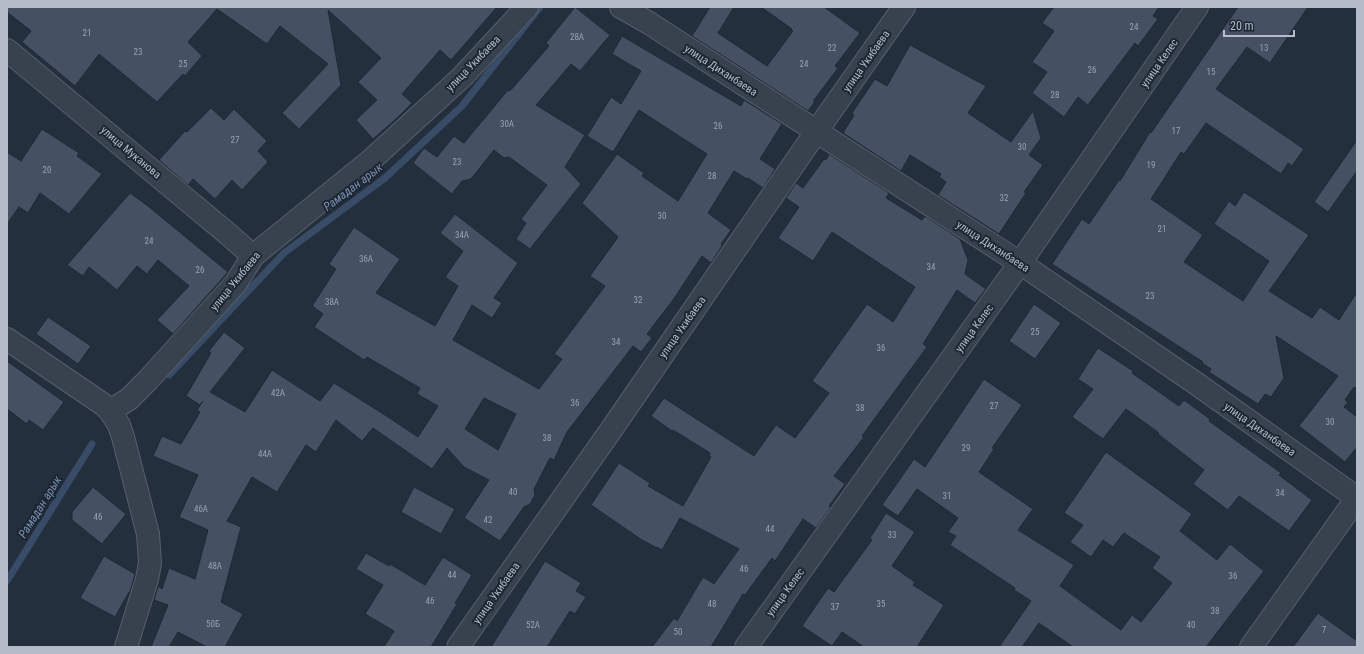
<svg xmlns="http://www.w3.org/2000/svg" width="1364" height="654" font-family="'Roboto Condensed',sans-serif">
	<style>
		.lines { fill: none; stroke-linecap: round; stroke-linejoin: round }
		.stream { stroke: #394c67; stroke-width: 7 }
		.building { fill: #455162; stroke: #1f2835; fill-rule: evenodd }
		.minor-casing { stroke: #565f6c; stroke-width: 24 }
		.minor { stroke: #38414e; stroke-width: 22 }
		.labels { text-anchor: middle; stroke-width: 4; stroke-linejoin: round; paint-order: stroke }
		.number-label { font-size: 9px; fill: #98a1af }
		.street-label { font-size: 11px; fill: #b4bcc9; stroke: #1d2633 }
		.water-label { font-size: 12px; font-style: italic; fill: #7c92b1; stroke: #1d2633 }
	</style>
	<rect width="100%" height="100%" fill="#242f3e"/>
	<g class="lines">
		<path class="stream" d="M169 375 284 253 385 178 462 106 540 7
			M7 581 92 444"/>
	</g>
	<path class="building" d="M7 7H497L451 60 440 50 402 94 412 103 396 119 373 139 356 120 377 100 358 82 381 58 328 10 341 85 299 129 282 113 328 64 280 26 267 44 217 9 188 42 202 56 185 76 183 74 157 102 99 54 75 86 22 42 31 31 7 12Z
		M575 7 610 35 580 71 571 64 536 105 585 135 565 167 581 184 530 249 516 239 526 223 521 219 547 185 509 157 504 158 494 150 471 179 462 181 452 194 413 163 424 148 437 157 454 136 464 143 508 90 510 91 549 46 546 43Z
		M710 7H734L718 33 767 66 793 31 791 30 792 29 761 7H824L860 33 835 66 838 68 814 100V103L808 111 692 36Z
		M1054 7H1159L1153 16 1158 19 1138 46 1135 43 1088 105 1078 97 1064 117 1032 93 1047 72 1032 62 1054 31 1042 23Z
		M1238 7H1308L1270 63 1247 47 1216 89 1304 149 1292 166 1288 163 1281 174 1206 123 1184 154 1181 152 1151 199 1203 235 1184 262 1243 301 1269 261 1214 224 1229 201 1235 206 1244 192 1309 235 1269 291 1312 318 1320 307 1339 320 1357 292V389L1354 387 1345 400 1348 402 1344 407 1357 417V447L1345 462 1299 426 1338 376 1276 336 1284 378 1271 397 1265 394 1258 404 1209 372 1211 369 1202 363 1203 362 1052 264 1082 219 1089 224 1119 180 1120 181 1150 132 1151 133Z
		M622 36 741 106 744 100 782 124 760 159 775 169 763 188 748 178 747 179 734 171 708 213 731 230 721 244 722 246 711 263 702 256 673 300 647 334 652 338 641 352 633 346 567 432 554 460 550 458 534 489 535 495 530 504 524 507 500 541 464 518 489 480 464 467 447 448 432 469 373 428 362 441 336 420 316 452 306 445 277 492 252 477 227 521 241 527 221 602 243 614 225 647H207L178 632 169 647H151L168 605 154 600 158 586 162 589 169 568 195 579 208 530 179 517 198 475 153 456 162 436 181 444 200 412 197 410 203 401 200 405 186 396 211 353 209 351 224 332 245 348 210 392 245 412 272 370 320 401 334 383 385 415 418 437 438 406 417 394 420 388 367 357 364 360 314 327 323 314 312 306 336 269 329 264 354 227 400 259 376 293 435 326 458 286 445 277 463 251 440 233 455 214 518 263 494 298 502 303 492 318 472 305 453 340 539 389 562 359 554 354 605 286 590 276 618 237 582 203 617 154 644 173 642 176 678 201 707 154 639 110 613 152 587 136 611 97 621 104 641 71 612 54ZM484 398 516 414 498 450 465 429Z
		M910 45 986 86 968 113 1011 142 1033 111 1041 138 1029 155 1043 165 1024 192 1026 193 999 234 938 195 946 182 939 177 941 174 910 155 901 171 843 133 854 115 852 113 875 79 887 86Z
		M211 108 224 120 234 109 267 141 258 151 268 162 242 190 232 180 215 199 193 179 188 185 159 160 185 131 187 132Z
		M42 129 79 153 77 156 102 174 69 214 40 193 28 213 19 207 7 224V152L21 161Z
		M1357 140V171L1328 212 1314 202Z
		M829 154 889 193 886 198 922 220 925 216 960 239 968 260 965 274 986 289 975 303 957 290 923 344 927 347 862 436 864 437 834 476 845 484 829 506 831 507 816 528 803 519 775 561 772 558 745 595 743 594 711 647H652L674 618 677 621 703 577 714 584 739 549 680 518 662 550 657 547V548L642 540 591 505 619 463 650 483 648 486 683 506 711 457 709 456 710 453 673 430 672 431 651 416 664 398 754 456 776 425 795 438 829 393 812 381 867 304 893 322 915 287 832 232 813 261 778 238 799 207 786 198 796 183 803 188 824 159 826 160Z
		M130 193 148 206 228 272 173 334 157 320 189 286 158 260 147 274 137 266 117 290 89 267 83 276 67 265Z
		M1034 304 1061 323 1035 359 1009 341Z
		M48 317 91 346 78 364 36 334Z
		M1098 348 1133 371 1132 373 1179 406 1184 400 1210 419 1209 421 1281 473 1279 475 1312 500 1289 531 1239 496 1228 510 1193 484 1204 470 1158 434 1159 433 1126 409 1103 439 1072 417 1093 389 1078 379Z
		M7 361 64 402 43 430 29 420 27 424 7 409Z
		M984 379 1022 405 992 448 994 449 979 472 1033 509 1018 530 1074 565 1060 586 1121 630 1132 615 1141 622 1172 583 1152 568 1160 557 1124 533 1113 547 1103 540 1091 557 1070 542 1083 525 1064 513 1106 452 1192 514 1180 531 1217 560 1230 544 1264 571 1206 647H1073L1039 623 1022 647H999L1031 601 1014 590 1015 588 950 545 956 536 948 532 958 518 917 489 898 516 882 505 914 459 925 467Z
		M93 487 126 514 102 544 72 520V512Z
		M414 487 455 509 441 534 401 512Z
		M886 513 915 532 892 566 915 582 913 585 944 605 917 647H864L842 632 832 646 802 626 828 588 834 592 872 540 870 538Z
		M366 553 389 566 390 564 425 585 443 557 472 575 455 603 457 604 431 647H384L394 631 365 614 383 585 356 569Z
		M104 556 135 574 130 592H129L115 617 80 598Z
		M545 561 581 583 576 591 586 597 575 614 570 611 547 647H491Z
		M1318 613 1357 641V647H1293Z"/>
	<g class="lines">
		<defs>
			<path id="minor" d="M621 7 649 23 1020 263 1194 382 1357 498
				M7 50 228 234 253 256
				M7 339 104 405 110 411 119 425 123 437 148 534 150 563 147 579 126 647
				M110 411 129 399 148 380 236 283 253 256 370 161 462 77 527 7
				M458 647 609 433 816 132 904 7
				M746 647 1020 263 1197 7
				M1251 647 1357 498"/>
		</defs>
		<use href="#minor" class="minor-casing"/>
		<use href="#minor" class="minor"/>
	</g>
	<g class="labels">
		<g class="number-label">
			<text x="1134" y="30">24</text>
			<text x="87" y="36">21</text>
			<text x="577" y="40">28А</text>
			<text x="832" y="51">22</text>
			<text x="1264" y="51">13</text>
			<text x="138" y="55">23</text>
			<text x="183" y="67">25</text>
			<text x="804" y="67">24</text>
			<text x="1092" y="73">26</text>
			<text x="1211" y="75">15</text>
			<text x="1055" y="98">28</text>
			<text x="507" y="127">30А</text>
			<text x="718" y="129">26</text>
			<text x="1176" y="134">17</text>
			<text x="235" y="143">27</text>
			<text x="1022" y="150">30</text>
			<text x="457" y="165">23</text>
			<text x="1151" y="168">19</text>
			<text x="47" y="173">20</text>
			<text x="712" y="179">28</text>
			<text x="1004" y="201">32</text>
			<text x="662" y="219">30</text>
			<text x="1162" y="232">21</text>
			<text x="462" y="238">34А</text>
			<text x="149" y="244">24</text>
			<text x="366" y="262">36А</text>
			<text x="931" y="270">34</text>
			<text x="200" y="273">26</text>
			<text x="1150" y="299">23</text>
			<text x="638" y="303">32</text>
			<text x="332" y="305">38А</text>
			<text x="1035" y="335">25</text>
			<text x="616" y="345">34</text>
			<text x="881" y="351">36</text>
			<text x="278" y="396">42А</text>
			<text x="575" y="406">36</text>
			<text x="994" y="409">27</text>
			<text x="860" y="411">38</text>
			<text x="1330" y="425">30</text>
			<text x="547" y="441">38</text>
			<text x="966" y="451">29</text>
			<text x="265" y="457">44А</text>
			<text x="513" y="495">40</text>
			<text x="1280" y="496">34</text>
			<text x="947" y="499">31</text>
			<text x="201" y="512">46А</text>
			<text x="98" y="520">46</text>
			<text x="488" y="523">42</text>
			<text x="770" y="532">44</text>
			<text x="892" y="538">33</text>
			<text x="215" y="569">48А</text>
			<text x="744" y="572">46</text>
			<text x="452" y="578">44</text>
			<text x="1233" y="579">36</text>
			<text x="430" y="604">46</text>
			<text x="712" y="607">48</text>
			<text x="881" y="607">35</text>
			<text x="835" y="610">37</text>
			<text x="1215" y="614">38</text>
			<text x="213" y="627">50Б</text>
			<text x="533" y="628">52А</text>
			<text x="1191" y="628">40</text>
			<text x="1324" y="633">7</text>
			<text x="678" y="635">50</text>
		</g>
		<g class="street-label">
			<text transform="translate(866 61) rotate(-55)" y="4">улица Укибаева</text>
			<text transform="translate(473 63) rotate(-46)" y="4">улица Укибаева</text>
			<text transform="translate(1159 63) rotate(-55)" y="4">улица Келес</text>
			<text transform="translate(721 70) rotate(33)" y="4">улица Диханбаева</text>
			<text transform="translate(131 152) rotate(40)" y="4">улица Муканова</text>
			<text transform="translate(993 246) rotate(33)" y="4">улица Диханбаева</text>
			<text transform="translate(235 281) rotate(-51)" y="4">улица Укибаева</text>
			<text transform="translate(682 327) rotate(-55)" y="4">улица Укибаева</text>
			<text transform="translate(974 328) rotate(-54)" y="4">улица Келес</text>
			<text transform="translate(1260 429) rotate(35)" y="4">улица Диханбаева</text>
			<text transform="translate(785 592) rotate(-54)" y="4">улица Келес</text>
			<text transform="translate(496 593) rotate(-55)" y="4">улица Укибаева</text>
		</g>
		<g class="water-label">
			<text transform="translate(353 187) rotate(-37)" y="4">Рамадан арык</text>
			<text transform="translate(40 507) rotate(-58)" y="4">Рамадан арык</text>
		</g>
	</g>
	<rect width="1364" height="654" fill="none" stroke="#b4bcc9" stroke-width="16"/>
	<path d="M1224 30v6h70v-6" fill="none" stroke="#b4bcc9" stroke-width="2"/>
	<text x="1230" y="30" font-size="12" fill="#b4bcc9" stroke="#1d2633" stroke-width="3" paint-order="stroke">20 m</text>
</svg>
